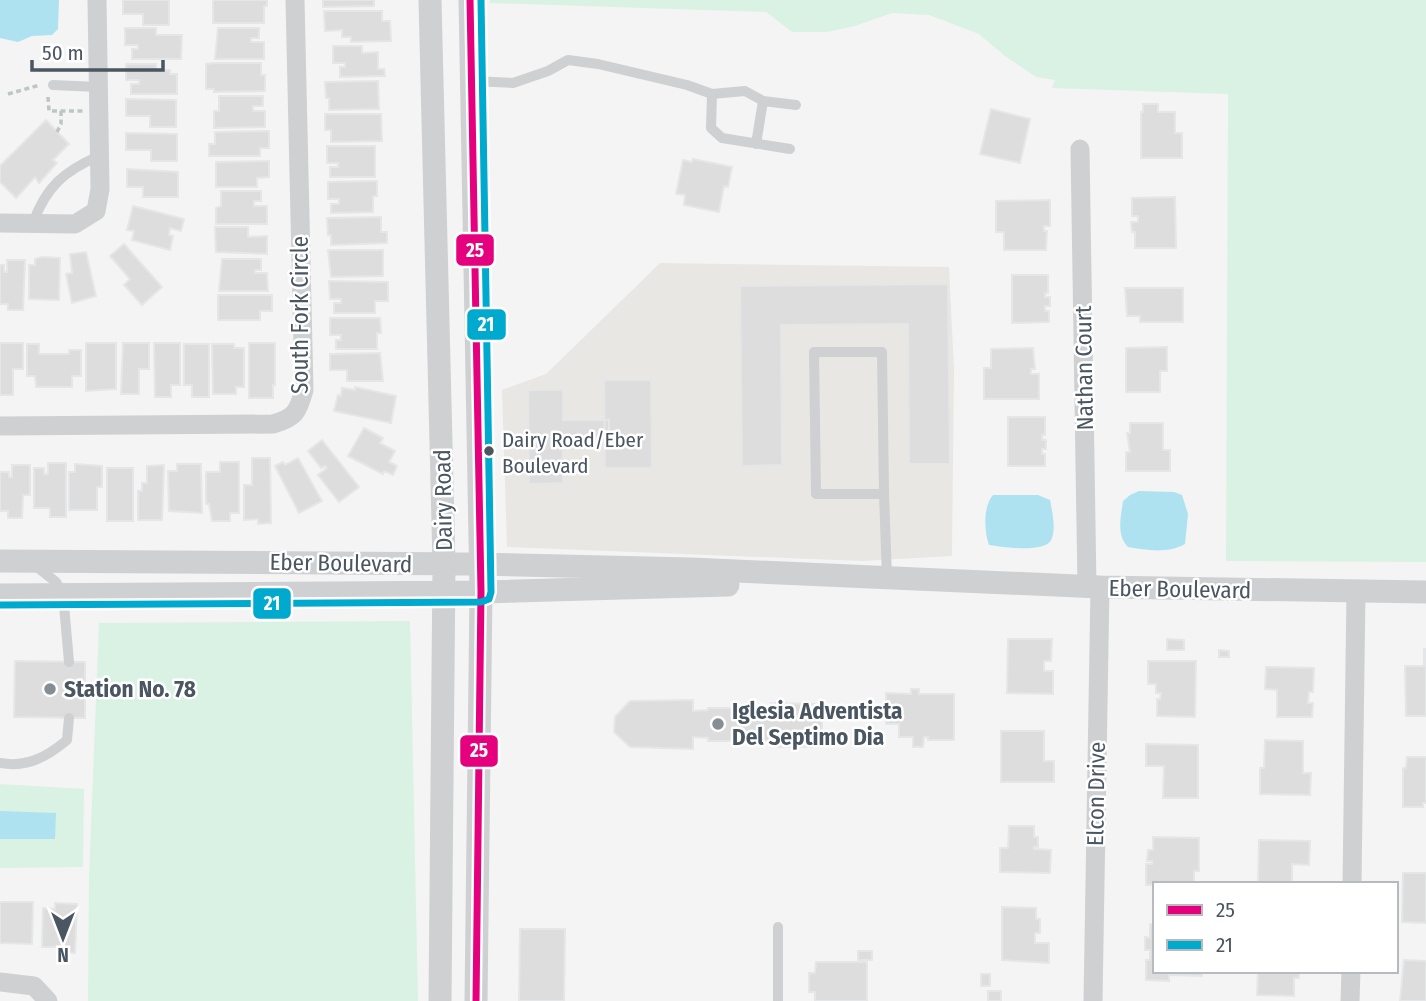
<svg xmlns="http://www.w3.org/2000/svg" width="1426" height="1001" font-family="'Fira Sans Condensed',sans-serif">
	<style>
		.commercial { fill: #e8e7e3 }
		.green { fill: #d9f2e3 }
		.water { fill: #aee2f0 }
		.building { fill: #ddddde; stroke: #e5e6e7; stroke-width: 2 }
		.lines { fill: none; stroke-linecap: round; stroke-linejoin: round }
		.path { stroke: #bcc7c4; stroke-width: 3.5; stroke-dasharray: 5 3.5; stroke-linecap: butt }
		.service { stroke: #ced0d2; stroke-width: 10 }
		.minor { stroke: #ced0d2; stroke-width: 19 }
		.tertiary { stroke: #ced0d2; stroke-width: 23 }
		.bus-1-casing { stroke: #fff; stroke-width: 12 }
		.bus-2-casing { stroke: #fff; stroke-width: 12 }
		.bus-1 { stroke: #e5007d; stroke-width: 7 }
		.bus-2 { stroke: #00a9ce; stroke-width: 7 }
		.bus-dot { fill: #4a5661; stroke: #fff; stroke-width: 2.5 }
		.poi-dot { fill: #868d94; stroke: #fff; stroke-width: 2.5 }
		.labels { text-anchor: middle; stroke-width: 5; stroke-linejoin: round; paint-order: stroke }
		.bus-label { font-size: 21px; fill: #4a5661; stroke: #fff; text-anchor: start }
		.street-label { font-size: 23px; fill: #4a5661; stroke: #fff }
		.poi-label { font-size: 23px; font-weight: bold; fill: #4a5661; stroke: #fff; text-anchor: start }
		.line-badge { stroke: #fff; stroke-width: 2.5 }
		.badge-label { font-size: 19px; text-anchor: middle; font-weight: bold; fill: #fff }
	</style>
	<rect width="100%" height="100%" fill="#f4f4f4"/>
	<path class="commercial" d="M660 263 949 267 954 370 952 556 862 561 507 547 502 390 546 374Z"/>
	<path class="green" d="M490 0H1426V562L1226 561 1228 94 1052 88 1055 80 1036 77 1005 56 979 34 929 15 892 13 855 26 827 32H792L766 12 490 3Z
		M410 621 418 1001H88L89 878 99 623Z
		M0 784 84 789 83 867 0 868Z"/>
	<path class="water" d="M0 0H59L58 29 52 35 32 36 18 42 0 38Z
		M1139 491 1174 492 1182 495 1188 514 1185 544C1167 554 1146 550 1128 547 1116 535 1121 516 1123 501L1130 495Z
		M993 495H1038L1050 500C1052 511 1056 527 1052 538 1048 554 1002 547 989 545 984 531 983 506 993 495Z
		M0 811 56 813 55 839H0Z"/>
	<path class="building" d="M123 0H169V25H143V14H123Z
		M213 0H267V6H264V23H213Z
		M323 0H374V6L323 7Z
		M324 11H382V21H390L391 41 351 42V37H342V30L325 31Z
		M125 28H156V35H182L181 59H132V49H138V45H125Z
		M218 28H259V38H251V42H264V59H215Z
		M333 46H362V53L378 52V69H384L385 76 340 77V67H345V63H333Z
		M214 63H261V75H265V91L214 92V89H206V64Z
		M126 64H156V70H170V74H177V94H131V84H139V80H126Z
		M378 81 379 109 329 110V98H326L325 82Z
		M219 96H263V106H253V111H265V127L214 128V111H219Z
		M126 99 176 100V127H150V116H126Z
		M1143 104H1158V112H1175V133H1182V158H1141V112H1143Z
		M991 109 1030 119 1020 163 980 154Z
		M325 114H381L382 141 331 142V130H325Z
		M46 120 69 144 53 160 57 163 39 183 35 177 16 198 0 182V166Z
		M269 131V148H260V156H209V144H215V132Z
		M126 133 177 134V161H151V150H126Z
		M327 146H375V177H330V167H338V163H327Z
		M693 159 732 167 728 187 724 186 719 212 684 205 685 195 676 194 683 160 692 162Z
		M269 161V177L257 178V187H216V162Z
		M127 169 178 172V197H143V187H127Z
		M373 181H377V196H373V212L331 213V204H339V199H328V182Z
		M221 191H261V201H254V206H267V224H216V208L221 206Z
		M1175 197 1176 248H1135V232H1132L1131 222H1138V216H1132V198Z
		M1050 200V226H1044V231H1047L1046 250H1004V232H996V201Z
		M133 206 184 219 181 231 170 228 169 235 173 236 170 250 132 240 134 231 127 230Z
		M381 217V232H387V243L331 245V235H328L327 218Z
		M215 227H248V237L267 236V254L216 252Z
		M124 244 162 287 142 305 124 285 130 279 110 256Z
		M328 250H383V276L331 277Z
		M86 252 96 296 72 303 66 274 72 273 70 254Z
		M42 257 60 258 59 300 29 299V265H35V259Z
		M222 259H261V270H255V273H267L268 291H219Z
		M7 260H25L23 310H8V304H0V265H4V272H7Z
		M1012 275H1048V293H1045V297H1050V306H1045V311H1049V322L1012 323Z
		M329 281 388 282V301H375V313H334V303H341V299H330Z
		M948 284 950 464H909L908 324 781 325 782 465 742 466 740 286Z
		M1125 288H1183V322H1140V316H1127Z
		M218 295H272V311H260V320H218Z
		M330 318H380L381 333H377V349H336V340H341V335H330Z
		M0 343H23V369H13V395H0Z
		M86 343H116V389L86 391Z
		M123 343H149V369H139V394H121Z
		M154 343H180V385H171V397H155Z
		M249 343H275V385H273V398H249Z
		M27 344H39V354H69V350H81V376H72V387H36L35 376H27Z
		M184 344H209V397H192V385H184Z
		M212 344H234V348H244V387H236V394H213Z
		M1167 347V371H1160V392H1126V348Z
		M1033 348 1035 369H1031V374H1039V399H984V368H991V349Z
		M380 353 383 381H347V370H330V354Z
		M604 380H651L652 468H605Z
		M355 387 396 396 391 423 334 411 338 395 341 396 342 388 355 390Z
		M528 390H563V420H609V437H563V483L529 484Z
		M1008 417H1045V435H1042V440H1046V449H1042V454H1045V466H1008Z
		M1130 423H1163V450H1170V471H1126V452H1130L1127 433H1130Z
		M364 428 383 438 380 443 395 451 389 462 397 466 393 475 384 471 383 474 348 456Z
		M322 440 359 487 339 502 318 475 327 468 325 466 321 468 308 451Z
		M252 458H270L271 523 258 524V519L244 520V485H252Z
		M298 458 322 501 299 513 275 466 283 462 285 465Z
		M220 462H239V513H230V521H212L209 504H206V472H220Z
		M48 463H66V517H50V508H34V468H44V474H48Z
		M75 464 102 466V487H97V510H69V472H75Z
		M177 464H201L202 513 169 511 168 471H177Z
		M12 465H30V495H23L22 518H8V511H0V472H9V477H12Z
		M164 465 162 520H138V491H142V483H147V466Z
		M107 468H133V521H107Z
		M1008 639H1052L1051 661H1044V671H1053V694L1007 693Z
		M1167 639 1184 640V650H1167Z
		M1424 649H1426V716H1406L1405 666H1424Z
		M1219 650 1229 651V657H1219Z
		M15 661 85 662V718L14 717Z
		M1148 661H1196L1195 717 1157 716V699H1160L1161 693H1156V684H1148Z
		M1266 667 1314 668 1313 692H1309L1308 703H1313L1312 717H1277V690L1265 689Z
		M911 689H919V694H954V740H928V737H924L923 747H913V737H899V724H886V693L911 694Z
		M693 700V711L708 710V708H771V703L822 704V747H771V741H708V738L693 737V749L630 747 614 732 615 717 630 701Z
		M1001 731H1044V761H1054V782H1001Z
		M1265 740 1303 741V773H1311L1310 795 1260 794V768H1264Z
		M1146 744 1198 745V798H1163L1164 766H1146Z
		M1407 757H1426V803H1423V807H1403V768H1406Z
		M1009 826H1034V837H1038V847H1034V849L1051 850 1050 873 1000 872V848H1008Z
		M1153 837 1199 838V871H1194V884L1146 885V864H1152V861H1147L1148 850H1153Z
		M1259 840 1310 841 1309 865 1292 864V884H1258Z
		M1403 873H1426V923L1402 922Z
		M0 902H33L32 944 0 943Z
		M55 903 77 904 75 953 57 952V947H42L43 908 55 909Z
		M1002 907 1036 908V919H1040V933H1035V943H1049V963L1002 960Z
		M1150 924H1155V971L1207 973H1202V976L1169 975V981L1146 980V960H1150V950H1145V937L1150 938Z
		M520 929H565L564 1001H519Z
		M858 951H872V960H858Z
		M1404 960 1426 961V1001H1400Z
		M816 962H867V1001H815V992H809V973H815Z
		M1258 971H1299V978H1294V996L1257 995Z
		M981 974H990V986H981Z
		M988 991H1001V1001H988Z"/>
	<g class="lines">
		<path class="path" d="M8 94 40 85
			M48 97 49 111H83
			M57 132 61 124V111"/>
		<path class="service" d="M472 81 513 83 548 71 568 60 598 64 687 85 712 94 711 128 722 138 790 149
			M53 85 98 87
			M712 94 745 91 763 101 796 105
			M756 144 763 101
			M33 223C46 187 64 171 99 156
			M884 494 882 352H814L816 494H884L887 578
			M37 567 56 582 63 594 69 662
			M0 763C26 768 47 757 67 740L69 718
			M778 1001V927"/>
		<path class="minor" d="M1080 149 1087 587
			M0 223 75 224 96 211 100 189 97 0
			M0 426 273 424C295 418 298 412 304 390L295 0
			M1352 884 1356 591
			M0 982 34 986 48 1001
			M1093 1001 1100 587
			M1350 1001 1351 971"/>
		<path class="tertiary" d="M430 0 444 564 440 1001
			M470 0 481 592 476 1001
			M0 561 479 564 691 569 1100 587 1426 592
			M0 595 481 592 728 585"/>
		<defs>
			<path id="bus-1" d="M470 0 481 592 476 1001"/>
			<path id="bus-2" d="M0 605 481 602 489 599 491 592 481 0"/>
		</defs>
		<use href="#bus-1" class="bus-1-casing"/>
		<use href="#bus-2" class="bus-2-casing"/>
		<use href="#bus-1" class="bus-1"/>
		<use href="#bus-2" class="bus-2"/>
	</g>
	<circle class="bus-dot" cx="489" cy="451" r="6"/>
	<g class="poi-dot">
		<circle cx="50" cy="689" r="7"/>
		<circle cx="718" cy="724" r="7"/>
	</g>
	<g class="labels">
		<g class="bus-label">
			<text x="502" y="447">Dairy Road/Eber<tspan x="502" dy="26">Boulevard</tspan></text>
		</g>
		<g class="street-label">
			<text transform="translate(300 315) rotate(-90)" y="8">South Fork Circle</text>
			<text transform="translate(1084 368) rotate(-91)" y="8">Nathan Court</text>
			<text transform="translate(443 500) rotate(-91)" y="8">Dairy Road</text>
			<text transform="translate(341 563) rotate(1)" y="8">Eber Boulevard</text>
			<text transform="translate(1180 589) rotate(1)" y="8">Eber Boulevard</text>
			<text transform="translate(1096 794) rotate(-89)" y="8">Elcon Drive</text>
		</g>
		<g class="poi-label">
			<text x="64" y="697">Station No. 78</text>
			<text x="732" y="719">Iglesia Adventista<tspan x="732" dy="26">Del Septimo Dia</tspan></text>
		</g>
	</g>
	<g class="line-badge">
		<rect x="455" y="233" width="40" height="34" rx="7" fill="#e5007d"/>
		<rect x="466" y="308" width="41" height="33" rx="7" fill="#00a9ce"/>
		<rect x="252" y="587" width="40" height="33" rx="7" fill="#00a9ce"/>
		<rect x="459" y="734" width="40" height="34" rx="7" fill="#e5007d"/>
	</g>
	<g class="badge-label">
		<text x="475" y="257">25</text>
		<text x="486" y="331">21</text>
		<text x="272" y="610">21</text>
		<text x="479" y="757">25</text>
	</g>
	<rect x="1153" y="882" width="245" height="91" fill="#ffffff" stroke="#b7bbc0" stroke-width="2"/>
	<rect x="1167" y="905" width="35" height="10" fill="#e5007d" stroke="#b7bbc0" stroke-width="2"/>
	<text x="1216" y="917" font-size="21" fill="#4a5661">25</text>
	<rect x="1167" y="940" width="35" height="10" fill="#00a9ce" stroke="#b7bbc0" stroke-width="2"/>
	<text x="1216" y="952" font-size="21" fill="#4a5661">21</text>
	<g transform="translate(63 938) rotate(180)" stroke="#ffffff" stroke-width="5" paint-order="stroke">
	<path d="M0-5L12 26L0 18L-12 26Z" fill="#4a5661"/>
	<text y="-10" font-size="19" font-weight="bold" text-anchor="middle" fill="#4a5661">N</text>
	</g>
	<path d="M32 60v10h131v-10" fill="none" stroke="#4a5661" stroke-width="3.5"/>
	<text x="42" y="60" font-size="21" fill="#4a5661" stroke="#ffffff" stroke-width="5" paint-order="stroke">50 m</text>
</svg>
